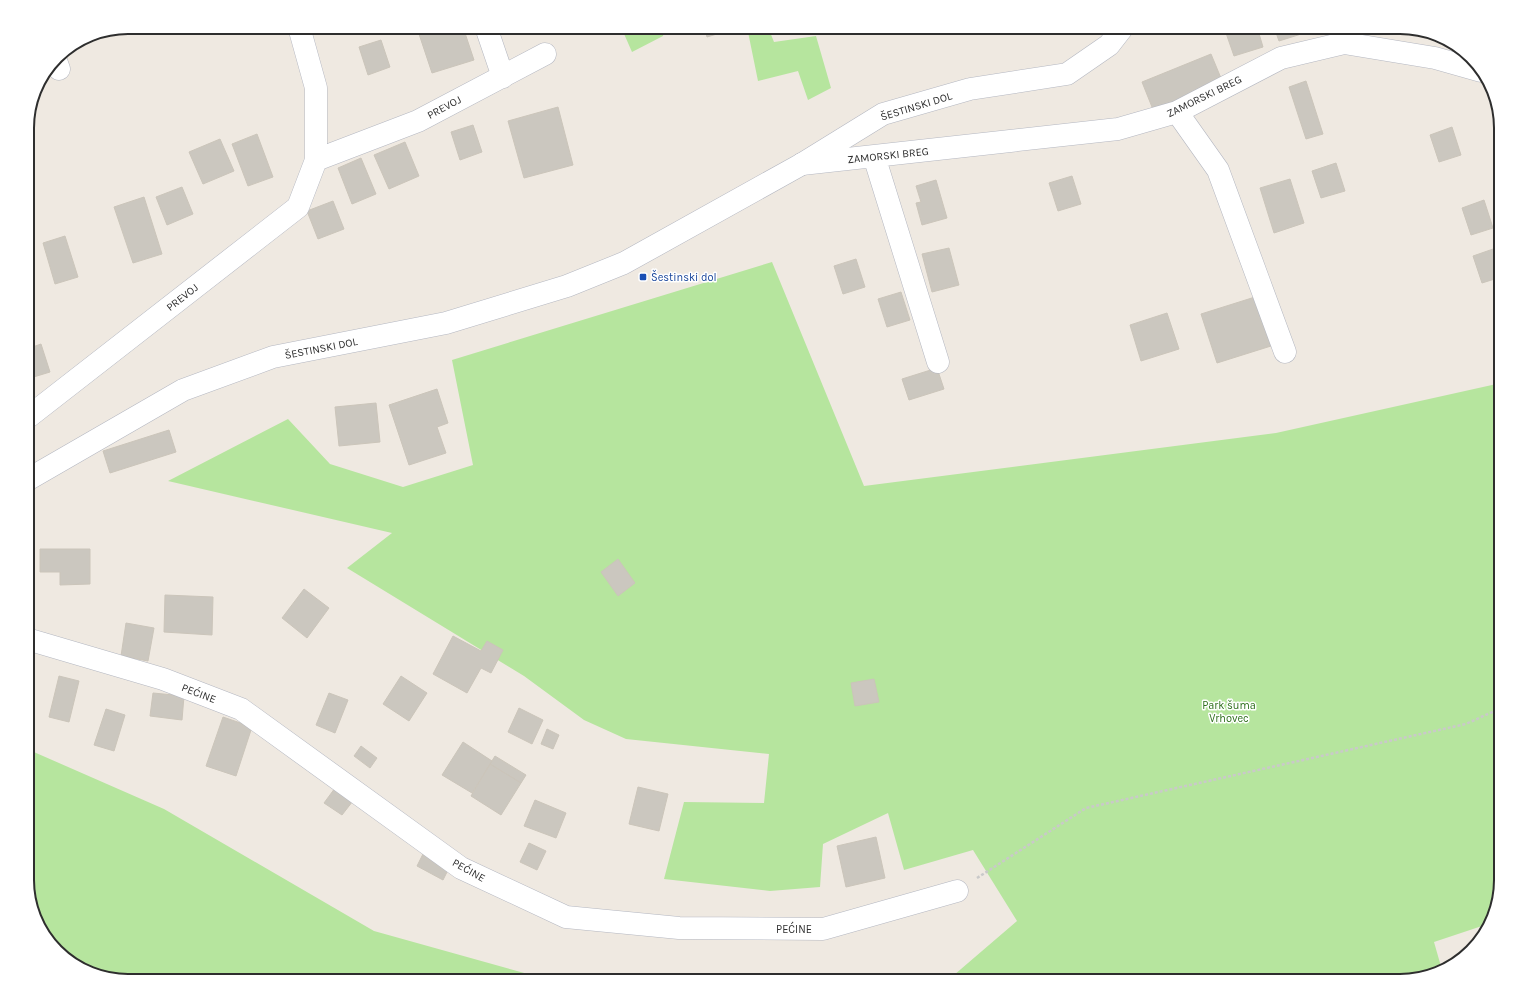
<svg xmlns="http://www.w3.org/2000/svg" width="1528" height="1008" font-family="Karla,sans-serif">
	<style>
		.green { fill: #b6e59e }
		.building { fill: #cbc7bf; stroke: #cbc5ba }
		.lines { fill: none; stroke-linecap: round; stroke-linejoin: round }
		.street-casing { stroke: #b4b7c1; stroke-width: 23 }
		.secondary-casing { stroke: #b4b7c1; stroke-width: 23 }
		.path { stroke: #c9c9c9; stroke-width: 2.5; stroke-dasharray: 3 2; stroke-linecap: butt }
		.street { stroke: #fff; stroke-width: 22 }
		.secondary { stroke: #fff; stroke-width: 22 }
		.transit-dot { fill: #1a4fb4; stroke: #fff; stroke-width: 1.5 }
		.labels { text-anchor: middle; stroke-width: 3; stroke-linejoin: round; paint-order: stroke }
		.street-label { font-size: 11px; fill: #2e2e2e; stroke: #fff }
		.transit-label { font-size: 11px; fill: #164399; stroke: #fff; text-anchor: start }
		.park-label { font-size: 11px; fill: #2c6e1b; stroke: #fff }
		.rim { fill: none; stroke: #2e2e2e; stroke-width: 2 }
	</style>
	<rect width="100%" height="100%" fill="#efe9e1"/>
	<path class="green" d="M621 27H665L663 36 632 52Z
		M747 27H768L774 42 816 36 831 88 808 100 798 71 758 81Z
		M772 262 864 486 1276 433 1501 383V880L1488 924 1434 942 1442 970 1400 981H844L954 975 1017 921 973 850 904 870 888 813 823 844 820 887 770 891 664 879 684 802 764 803 769 754 626 739 584 720 524 676 347 568 392 533 168 481 288 419 330 464 403 487 473 465 452 360Z
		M27 749 164 809 374 931 553 981H128L72 964 40 930 27 886Z"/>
	<path class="building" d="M430 27H463L474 60 432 73 418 31Z
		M562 27H586L564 34Z
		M704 27H729L730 30 707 37Z
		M1239 27H1257L1263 47 1234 56 1226 33 1240 28Z
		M1274 27H1317V29L1279 41Z
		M381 40 390 67 368 75 359 47Z
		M1211 54 1223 83 1154 112 1142 82Z
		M1306 81 1323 134 1306 139 1289 87Z
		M558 107 573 165 524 178 508 121Z
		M473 125 482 152 460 160 451 132Z
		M1452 127 1461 155 1439 162 1430 135Z
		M27 130 34 150 27 152Z
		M257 134 273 177 248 186 232 144Z
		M220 139 234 171 203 184 189 152Z
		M405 142 419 176 389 189 374 155Z
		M361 158 376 194 352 204 338 168Z
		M1336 163 1345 191 1321 198 1312 171Z
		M1072 176 1081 204 1058 211 1049 183Z
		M1290 179 1304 223 1274 233 1260 188Z
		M936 180 947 218 922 225 916 203 921 202 916 186Z
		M182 187 193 214 167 225 156 197Z
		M144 197 162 254 133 263 114 207Z
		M1484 200 1493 228 1471 235 1462 208Z
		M333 201 344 229 318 239 307 211Z
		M65 236 78 277 55 284 43 243Z
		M949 248 959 285 932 292 922 254Z
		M1496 248 1501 265V277L1482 283 1473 256Z
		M856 259 865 287 843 294 834 266Z
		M901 292 910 320 887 327 878 299Z
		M1255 297 1271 346 1217 363 1201 314Z
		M1167 313 1179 349 1141 361 1130 325Z
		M41 344 50 372 27 379V349Z
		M937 368 944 389 909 400 902 379Z
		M437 389 448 423 437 427 446 453 409 465 389 405Z
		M376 403 380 442 339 446 335 407Z
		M169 430 176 452 110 473 103 451Z
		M40 549H90V584L60 585V572H40Z
		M618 559 635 583 618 596 601 572Z
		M304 589 329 608 307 638 282 618Z
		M165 595 213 597 212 635 164 632Z
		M126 623 154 628 148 661 121 656Z
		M453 636 481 651 487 641 503 650 491 673 481 668 467 693 433 674Z
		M59 676 79 681 69 722 49 717Z
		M401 676 427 693 409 721 383 704Z
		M874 679 879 702 855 706 851 683Z
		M153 693 184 696 182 720 150 716Z
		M329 693 348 700 335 733 316 725Z
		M519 708 543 720 532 744 508 732Z
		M106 709 125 715 114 751 94 745Z
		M223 717 252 727 236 776 206 766Z
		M547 729 559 735 553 749 541 744Z
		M463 742 492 761 472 793 442 775Z
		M361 746 377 758 370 768 354 756Z
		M495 756 526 775 521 783 490 764Z
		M490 764 521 783 501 815 471 796Z
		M338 784 356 797 342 815 324 803Z
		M638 787 668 794 659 831 629 824Z
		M535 800 566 813 556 838 524 826Z
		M876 837 885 878 846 887 837 846Z
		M529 843 546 851 537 870 520 862Z
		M426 848 452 862 443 880 417 866Z"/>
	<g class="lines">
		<defs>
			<path id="street" d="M486 27 503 77
				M55 58 59 69
				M1177 112 1218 170 1285 352
				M874 156 938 362
				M316 160 418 121 545 54
				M802 164 1118 129 1177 112 1281 58 1344 43 1435 58 1481 71
				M27 418 298 207 316 160V88L299 27
				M27 639 163 679 241 709 461 868 566 917 679 928 823 929 957 891"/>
			<path id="secondary" d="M27 480 183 390 273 357 446 323 567 286 624 263 802 164 883 114 970 89 1067 74 1109 45 1123 27"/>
		</defs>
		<use href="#street" class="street-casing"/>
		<use href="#secondary" class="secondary-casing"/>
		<path class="path" d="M977 878 1086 808 1466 724 1501 708"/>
		<use href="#street" class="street"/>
		<use href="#secondary" class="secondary"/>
	</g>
	<rect class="transit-dot" x="639" y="273" width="8" height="8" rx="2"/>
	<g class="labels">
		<g class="street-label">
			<text transform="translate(1204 96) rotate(-26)" y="4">ZAMORSKI BREG</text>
			<text transform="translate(916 106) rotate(-17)" y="4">ŠESTINSKI DOL</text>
			<text transform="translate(444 107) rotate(-28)" y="4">PREVOJ</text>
			<text transform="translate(888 155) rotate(-6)" y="4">ZAMORSKI BREG</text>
			<text transform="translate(182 297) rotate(-38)" y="4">PREVOJ</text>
			<text transform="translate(321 348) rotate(-11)" y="4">ŠESTINSKI DOL</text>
			<text transform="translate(199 693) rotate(21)" y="4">PEĆINE</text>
			<text transform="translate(469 870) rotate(29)" y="4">PEĆINE</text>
			<text x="794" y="933">PEĆINE</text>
		</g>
		<g class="transit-label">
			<text x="651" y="281">Šestinski dol</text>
		</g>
		<g class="park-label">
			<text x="1229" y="709">Park šuma<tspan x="1229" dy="13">Vrhovec</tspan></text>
		</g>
	</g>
	<path d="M0 0H1528V1008H0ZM128 34H1400A94 94 0 0 1 1494 128V880A94 94 0 0 1 1400 974H128A94 94 0 0 1 34 880V128A94 94 0 0 1 128 34Z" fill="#fff" fill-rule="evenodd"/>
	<path class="rim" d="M128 34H1400A94 94 0 0 1 1494 128V880A94 94 0 0 1 1400 974H128A94 94 0 0 1 34 880V128A94 94 0 0 1 128 34Z"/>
</svg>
